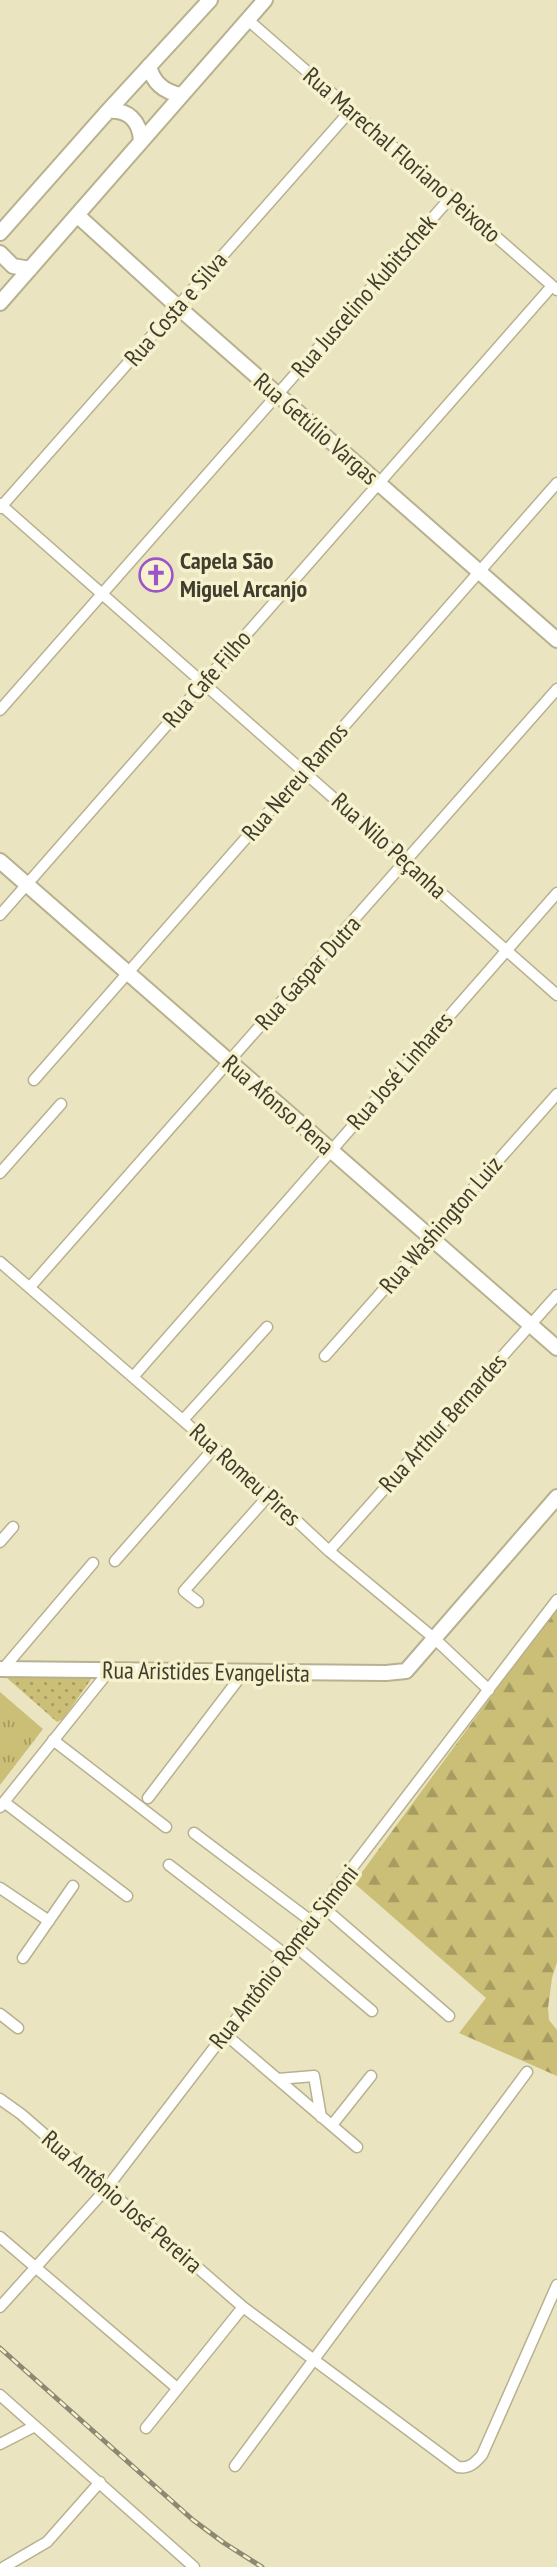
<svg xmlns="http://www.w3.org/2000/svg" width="557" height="2567" font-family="'PT Sans Narrow',sans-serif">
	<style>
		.grass { fill: url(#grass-dots) }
		.forest { fill: url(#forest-firs) }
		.park { fill: url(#park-tufts) }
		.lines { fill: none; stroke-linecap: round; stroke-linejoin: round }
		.street-casing { stroke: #b7b18f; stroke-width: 13 }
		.secondary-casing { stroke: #b7b18f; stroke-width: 18 }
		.street { stroke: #fff; stroke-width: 10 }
		.secondary { stroke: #fff; stroke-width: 14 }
		.rail-casing { stroke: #8c8871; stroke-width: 5 }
		.rail { stroke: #f7f2ce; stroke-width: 2.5; stroke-dasharray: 8; stroke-linecap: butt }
		.labels { text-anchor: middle; stroke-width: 7; stroke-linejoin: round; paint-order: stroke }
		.street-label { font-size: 24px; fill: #403d2f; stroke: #f7f2ce }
		.poi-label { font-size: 24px; font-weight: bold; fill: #403d2f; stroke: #f7f2ce; text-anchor: start }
	</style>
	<defs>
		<pattern id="grass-dots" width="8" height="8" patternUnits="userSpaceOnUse" patternTransform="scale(1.75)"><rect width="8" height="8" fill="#cbbe76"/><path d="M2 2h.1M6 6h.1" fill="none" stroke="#a69c61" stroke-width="1.8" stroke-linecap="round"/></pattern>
		<pattern id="forest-firs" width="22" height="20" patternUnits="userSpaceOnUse" patternTransform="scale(1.75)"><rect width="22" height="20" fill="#cbbe76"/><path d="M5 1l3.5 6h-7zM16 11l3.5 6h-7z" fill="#a69c61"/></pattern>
		<pattern id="park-tufts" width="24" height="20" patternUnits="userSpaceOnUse" patternTransform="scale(1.75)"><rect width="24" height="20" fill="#cbbe76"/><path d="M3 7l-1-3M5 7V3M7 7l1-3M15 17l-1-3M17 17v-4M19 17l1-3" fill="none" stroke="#a69c61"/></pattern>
	</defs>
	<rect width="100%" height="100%" fill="#eae4c1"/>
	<path class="grass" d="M88 1677 92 1678 63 1719 57 1722 7 1678Z"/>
	<path class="forest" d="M557 1607V1962L552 1978 548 2008 549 2020 557 2030V2076L459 2033 486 1998 354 1883Z"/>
	<path class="park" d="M0 1692 43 1729 0 1785Z"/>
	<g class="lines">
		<defs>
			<path id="street" d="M248 20 557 290
				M0 504 557 995
				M0 508 351 110
				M0 710 451 197
				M0 915 552 286
				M34 1080 557 483
				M0 1173 61 1104
				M0 1262 269 1495 329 1551 435 1639 489 1690
				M30 1287 557 689
				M325 1356 557 1094
				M133 1377 557 893
				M183 1420 267 1327
				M0 1542 13 1527
				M329 1551 557 1295
				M115 1561 215 1447
				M198 1602 184 1591 269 1495
				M3 1669 93 1563
				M53 1740 166 1827
				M148 1798 244 1672
				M4 1802 127 1896
				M0 1807 109 1671
				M194 1833 311 1921
				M169 1865 286 1955
				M0 1888 49 1921
				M323 1907 449 2016
				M294 1945 372 2011
				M23 1958 73 1886
				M0 2014 18 2028
				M225 2034 357 2147
				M278 2079 314 2076 321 2117
				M0 2099 21 2114 243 2307 458 2467C469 2469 475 2463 482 2455L557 2285
				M332 2125 371 2076
				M0 2237 177 2388
				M0 2307 106 2189 557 1600
				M0 2395 194 2567
				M146 2428 243 2307
				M0 2444 35 2426
				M235 2466 527 2072
				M4 2567 47 2542 100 2482"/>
			<path id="secondary" d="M149 66C153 83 164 92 181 95
				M108 111C128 109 140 121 141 141
				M77 215 178 307 557 640
				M0 233 108 111 210 0
				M0 253 13 266 30 269
				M0 303 265 0
				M0 861 557 1348
				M0 1669 386 1673 406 1671 557 1497"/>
		</defs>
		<use href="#street" class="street-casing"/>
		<use href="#secondary" class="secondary-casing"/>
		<use href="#street" class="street"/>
		<use href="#secondary" class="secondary"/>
		<defs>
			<path id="rail" d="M0 2348 193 2520 224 2543 262 2567"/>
		</defs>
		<use href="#rail" class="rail-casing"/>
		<use href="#rail" class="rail"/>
	</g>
	<defs>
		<symbol id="church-ring" viewBox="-11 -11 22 22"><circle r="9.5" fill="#f7f2ce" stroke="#9b55c9" stroke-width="1.5"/><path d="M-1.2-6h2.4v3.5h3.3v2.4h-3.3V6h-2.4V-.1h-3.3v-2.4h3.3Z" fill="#9b55c9"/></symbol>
	</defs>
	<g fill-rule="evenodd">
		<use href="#church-ring" x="137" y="556" width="38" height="38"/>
	</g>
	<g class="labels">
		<g class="street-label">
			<text transform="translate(402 155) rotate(41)" y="8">Rua Marechal Floriano Peixoto</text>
			<text transform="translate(364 296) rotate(-49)" y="8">Rua Juscelino Kubitschek</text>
			<text transform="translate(176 309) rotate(-49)" y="8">Rua Costa e Silva</text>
			<text transform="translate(316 429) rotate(41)" y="8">Rua Getúlio Vargas</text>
			<text transform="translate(207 679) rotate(-49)" y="8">Rua Cafe Filho</text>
			<text transform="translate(295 782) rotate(-49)" y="8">Rua Nereu Ramos</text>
			<text transform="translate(389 846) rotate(42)" y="8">Rua Nilo Peçanha</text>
			<text transform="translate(308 973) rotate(-48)" y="8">Rua Gaspar Dutra</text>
			<text transform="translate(400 1071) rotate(-49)" y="8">Rua José Linhares</text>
			<text transform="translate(278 1105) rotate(41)" y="8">Rua Afonso Pena</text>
			<text transform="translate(441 1225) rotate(-49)" y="8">Rua Washington Luiz</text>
			<text transform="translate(443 1423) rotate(-48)" y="8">Rua Arthur Bernardes</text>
			<text transform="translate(245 1475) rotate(42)" y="8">Rua Romeu Pires</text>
			<text transform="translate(206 1672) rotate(1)" y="8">Rua Aristides Evangelista</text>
			<text transform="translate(284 1957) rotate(-52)" y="8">Rua Antônio Romeu Simoni</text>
			<text transform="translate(122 2202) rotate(41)" y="8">Rua Antônio José Pereira</text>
		</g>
		<g class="poi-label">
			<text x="180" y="569">Capela São<tspan x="180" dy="28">Miguel Arcanjo</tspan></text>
		</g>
	</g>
</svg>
